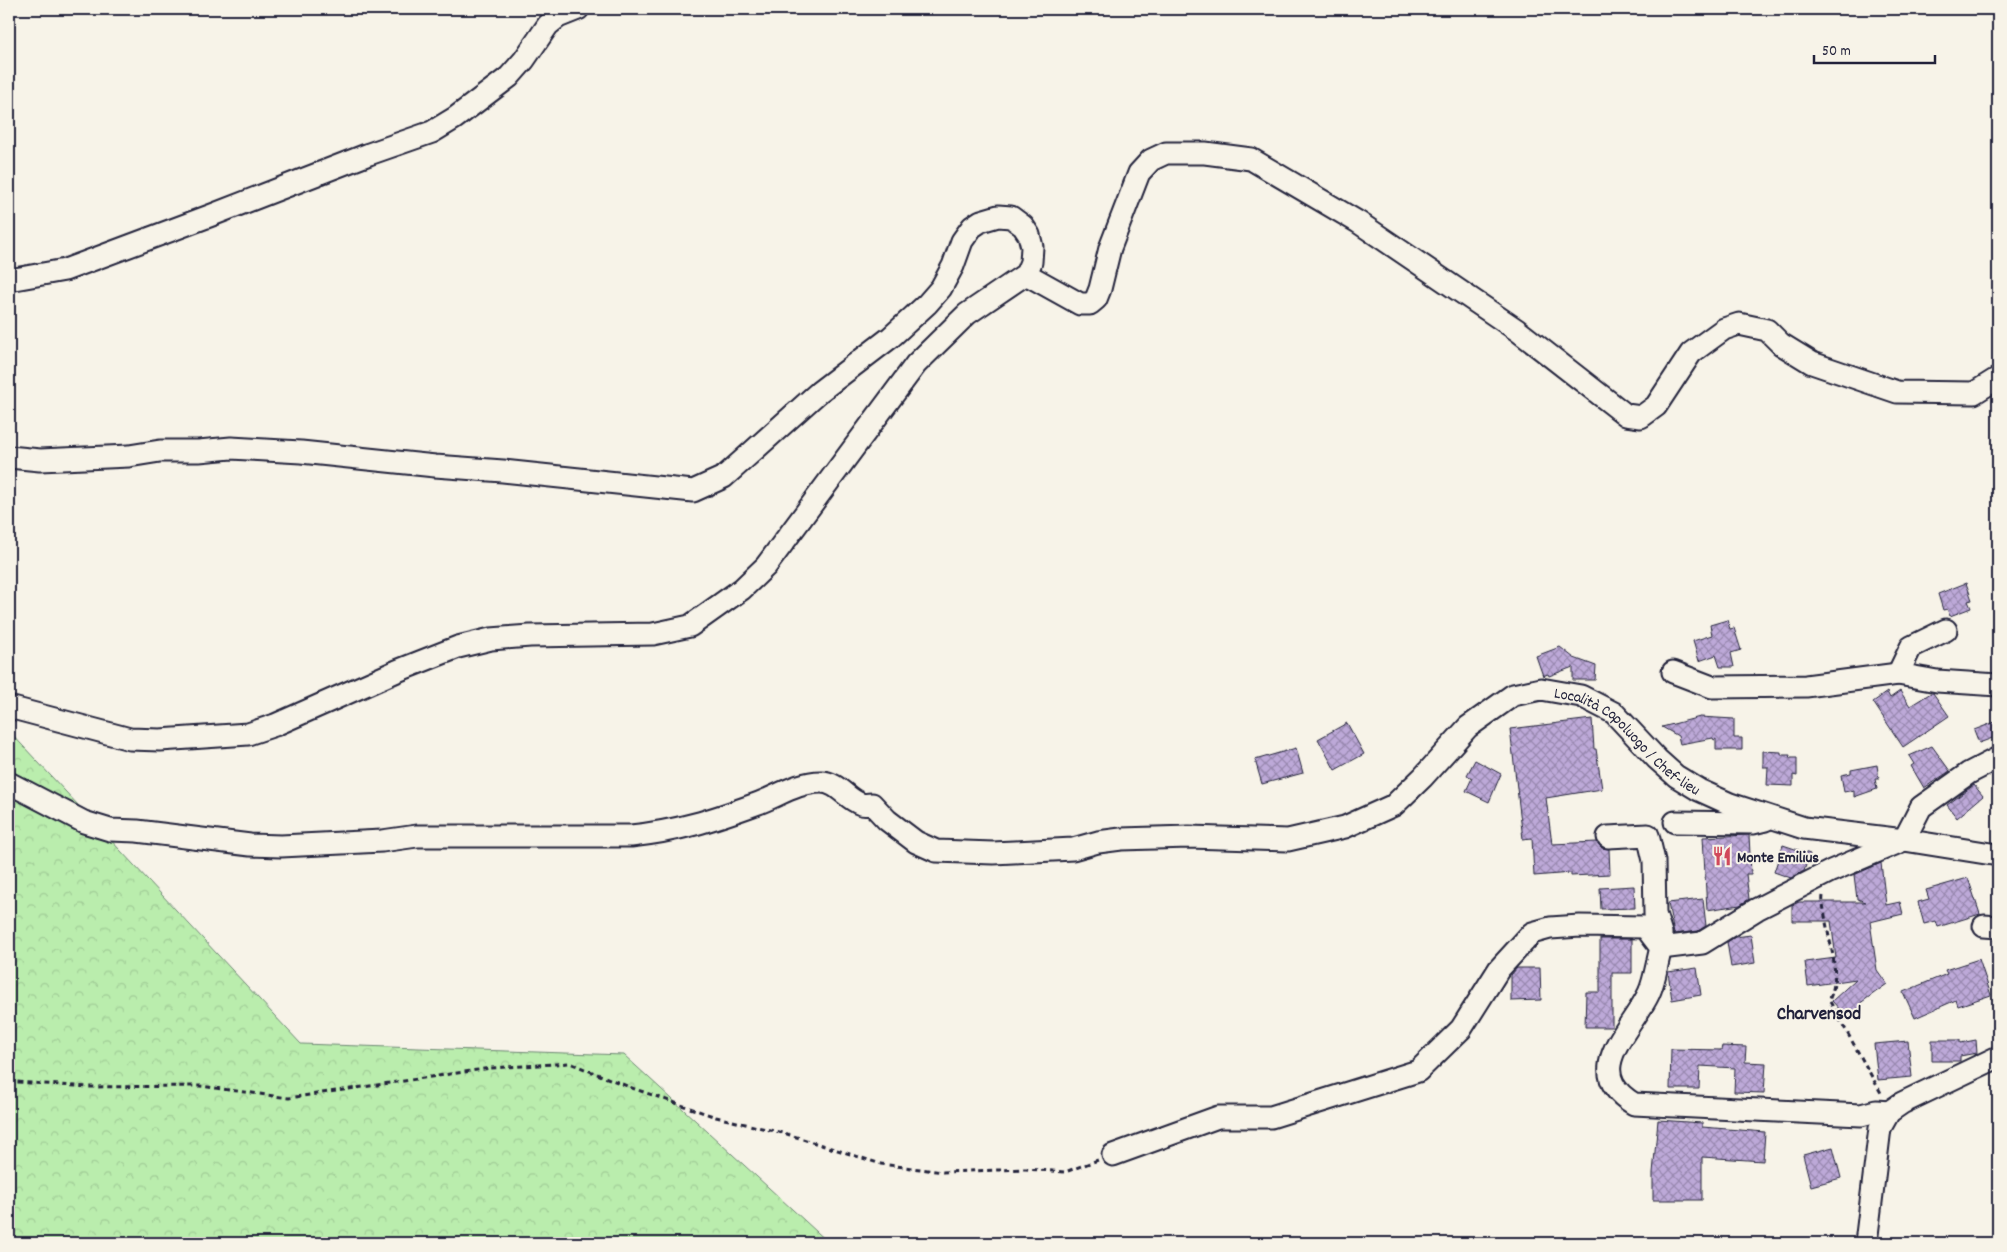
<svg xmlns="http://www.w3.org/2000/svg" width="2007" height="1252" font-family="Dekko,sans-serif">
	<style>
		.forest { fill: url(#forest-crowns); stroke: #6e8874 }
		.building { fill: url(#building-cross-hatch); stroke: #22223b }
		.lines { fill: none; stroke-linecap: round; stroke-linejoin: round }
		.minor-casing { stroke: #22223b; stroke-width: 25 }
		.path { stroke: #22223b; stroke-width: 3; stroke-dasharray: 5 4; stroke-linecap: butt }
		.minor { stroke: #f7f3e8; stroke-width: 21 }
		.labels { text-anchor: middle; stroke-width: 4; stroke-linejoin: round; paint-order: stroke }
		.street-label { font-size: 16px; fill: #22223b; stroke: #f7f3e8 }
		.poi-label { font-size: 16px; font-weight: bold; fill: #22223b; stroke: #f7f3e8; text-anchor: start }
		.quarter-label { font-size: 19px; font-weight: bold; fill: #22223b; stroke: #f7f3e8 }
	</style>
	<defs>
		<pattern id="forest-crowns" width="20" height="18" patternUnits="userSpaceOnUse" patternTransform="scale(1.25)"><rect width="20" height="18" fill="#baedad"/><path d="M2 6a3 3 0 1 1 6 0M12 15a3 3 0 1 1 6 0" fill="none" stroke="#a0cb96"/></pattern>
		<pattern id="building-cross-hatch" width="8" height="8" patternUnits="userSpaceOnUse" patternTransform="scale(1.25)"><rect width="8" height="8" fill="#bda9d8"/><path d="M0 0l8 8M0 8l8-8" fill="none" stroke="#9989b0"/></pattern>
	</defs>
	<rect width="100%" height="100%" fill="#f7f3e8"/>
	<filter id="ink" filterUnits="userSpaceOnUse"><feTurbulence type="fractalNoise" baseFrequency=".02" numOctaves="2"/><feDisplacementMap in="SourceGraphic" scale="10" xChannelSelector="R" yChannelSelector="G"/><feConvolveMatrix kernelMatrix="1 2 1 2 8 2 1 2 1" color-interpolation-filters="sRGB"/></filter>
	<g filter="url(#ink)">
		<path class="forest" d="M9 731 301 1044 624 1055 829 1243H9Z"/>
		<path class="building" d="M1966 583 1972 600 1968 601 1971 608 1950 616 1947 609 1943 610 1938 594Z
			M1727 620 1730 629 1734 628 1741 650 1731 653 1734 667H1720L1716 655 1699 661 1693 641 1712 635 1710 625Z
			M1560 647 1574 658 1596 666 1595 680H1573V667L1549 676 1548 674 1543 676 1536 656Z
			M1900 691 1910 706 1931 693H1933L1949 716 1903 747 1873 702 1887 692 1890 698Z
			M1700 717 1734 719V738H1742V750H1716V739L1714 740 1713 738 1680 744 1678 736 1662 727Z
			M1592 719 1594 749H1596L1602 789 1546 798 1552 844 1597 842 1602 848 1609 849 1610 874 1571 876V873L1534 876 1532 838 1523 839 1510 729Z
			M1995 722 1998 736 1979 743 1974 730Z
			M1347 723 1364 754 1335 770 1318 739Z
			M1932 746 1950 771 1924 788 1911 766 1914 764 1909 756Z
			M1296 748 1303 773 1262 784 1255 760Z
			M1763 751 1781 752V755H1790L1789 758H1797V776L1793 775V786L1767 785 1768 767H1763Z
			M1475 760 1501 774 1489 802 1466 791 1472 778 1467 775Z
			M1877 765 1879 779H1875L1877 789 1854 797V790L1844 792 1841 775 1851 773V770Z
			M1974 785 1983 796 1957 818 1947 805Z
			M1749 835 1751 874H1746L1749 899 1740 905 1707 910 1703 837Z
			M1783 845 1810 854 1804 871 1791 878 1774 872Z
			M1881 863 1886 905 1900 902 1903 914 1870 922 1877 970 1887 984 1859 1004 1863 1008 1850 1021 1832 1001 1856 979 1808 986 1805 962 1836 958 1831 921H1792V905L1799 902H1866L1857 899 1854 875Z
			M1968 878 1980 914 1938 927 1936 921 1924 924 1918 902 1929 899 1926 890Z
			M1634 886 1635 908 1601 909 1600 888Z
			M1703 899 1706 926 1698 931 1674 934 1668 903Z
			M1751 935 1755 963 1731 967 1727 942 1735 937Z
			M1600 939H1632V973H1612V1027H1585L1586 992H1600Z
			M1979 959 1991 995 1958 1006 1956 1000 1915 1018 1903 992 1947 974 1945 970Z
			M1517 968H1540L1541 1000 1511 1001V975Z
			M1697 968 1701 995 1672 1000 1668 972Z
			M1932 1040H1960V1043L1976 1040 1977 1053 1960 1056V1061H1932Z
			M1908 1041 1912 1077 1878 1080 1874 1044Z
			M1722 1046 1746 1047 1745 1062 1766 1063 1764 1093 1734 1092 1735 1068 1700 1066 1699 1089H1670L1671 1049 1721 1050Z
			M1658 1120 1702 1123V1127L1765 1132 1763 1161 1702 1157V1200H1653V1173Z
			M1833 1147 1841 1178 1811 1186 1803 1155Z"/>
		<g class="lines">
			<defs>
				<g id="minor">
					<path d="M1026 274 1080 304H1090L1096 299 1100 289 1110 248 1139 173 1151 160 1166 153H1205L1251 159 1358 222 1517 330 1626 415 1641 417 1656 406 1691 353 1724 329 1739 324 1767 330 1781 344 1812 363 1897 392 1974 393 1998 378"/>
					<path d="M9 280 65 270 212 215 369 154 432 132 455 118 509 77 524 60 548 25 558 17 578 9"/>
					<path d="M9 457 40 460 129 456 160 451H199L231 448 301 452 435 466 503 471 693 491 724 477 819 392 891 337 927 304 941 288 953 266 962 241 972 227 981 221 998 216 1011 217 1023 226 1029 235 1032 247 1031 262 1026 274 967 314 916 364 766 566 742 589 690 626 653 634 530 636 491 639 458 647 397 671 275 725 248 734 160 740 130 739 9 707"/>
					<path d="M1673 672 1712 687 1806 686 1898 674 1937 681 1998 685"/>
					<path d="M1898 674 1911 647 1946 630"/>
					<path id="s1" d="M9 783 84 822 110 830 137 831 250 845 281 846 382 841 417 836H631C678 831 712 820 756 804 778 796 798 782 821 782 838 782 846 799 861 804 864 805 869 804 872 804L887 820 916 842 936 851 993 853 1073 849 1098 842 1121 839 1189 837 1288 840 1345 827 1394 805 1423 777 1468 727 1513 695 1541 689 1581 696 1614 713 1657 759 1676 776 1699 790 1730 804 1804 828 1904 840 1998 855"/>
					<path d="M1675 822 1753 823 1765 820"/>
					<path d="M1608 837 1648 835 1654 861 1655 914 1661 933V948L1702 943 1757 909 1831 871 1904 840 1921 807 1969 773 1998 758"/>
					<path d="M1984 926 1998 927"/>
					<path d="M1113 1155 1218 1117H1271L1418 1071 1461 1029 1499 969 1532 933 1550 928 1580 926 1645 927 1661 948C1657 962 1655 980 1649 993 1632 1030 1579 1071 1634 1104L1861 1115 1876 1111 1889 1112"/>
					<path d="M1866 1243 1880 1128 1889 1112 1902 1103 1998 1057"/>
				</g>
			</defs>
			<use href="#minor" class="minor-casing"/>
			<path class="path" d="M1823 896C1822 902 1824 909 1825 916 1829 944 1842 974 1829 1000L1881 1093
				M9 1079 17 1082 89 1087 200 1086 289 1098 491 1068 570 1063 632 1088 716 1117 787 1134 881 1164 943 1172 1026 1169 1065 1172 1098 1160"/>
			<use href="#minor" class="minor"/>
		</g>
	</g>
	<defs>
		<symbol id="restaurant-bare" viewBox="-9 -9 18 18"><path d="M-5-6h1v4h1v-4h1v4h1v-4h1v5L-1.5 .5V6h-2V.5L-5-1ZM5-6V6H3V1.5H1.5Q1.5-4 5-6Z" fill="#d1495b" stroke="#f7f3e8" stroke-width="2.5" paint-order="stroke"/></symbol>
	</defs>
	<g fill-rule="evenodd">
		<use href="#restaurant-bare" x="1708" y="842" width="28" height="28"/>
	</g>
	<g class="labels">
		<g class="street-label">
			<text dy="6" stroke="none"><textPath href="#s1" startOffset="1731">Località Capoluogo / Chef-lieu</textPath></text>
		</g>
		<g class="poi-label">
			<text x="1737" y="862">Monte Emilius</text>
		</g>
		<g class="quarter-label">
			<text x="1819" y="1019">Charvensod</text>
		</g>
	</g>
	<rect width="2007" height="1252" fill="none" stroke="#f7f3e8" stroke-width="30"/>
	<rect x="15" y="15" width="1977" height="1222" fill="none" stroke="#22223b" stroke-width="2" filter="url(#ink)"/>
	<path d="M1814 55v8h121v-8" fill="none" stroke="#22223b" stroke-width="2.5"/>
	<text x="1822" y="55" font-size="15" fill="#22223b" stroke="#f7f3e8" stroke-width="4" paint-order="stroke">50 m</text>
</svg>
